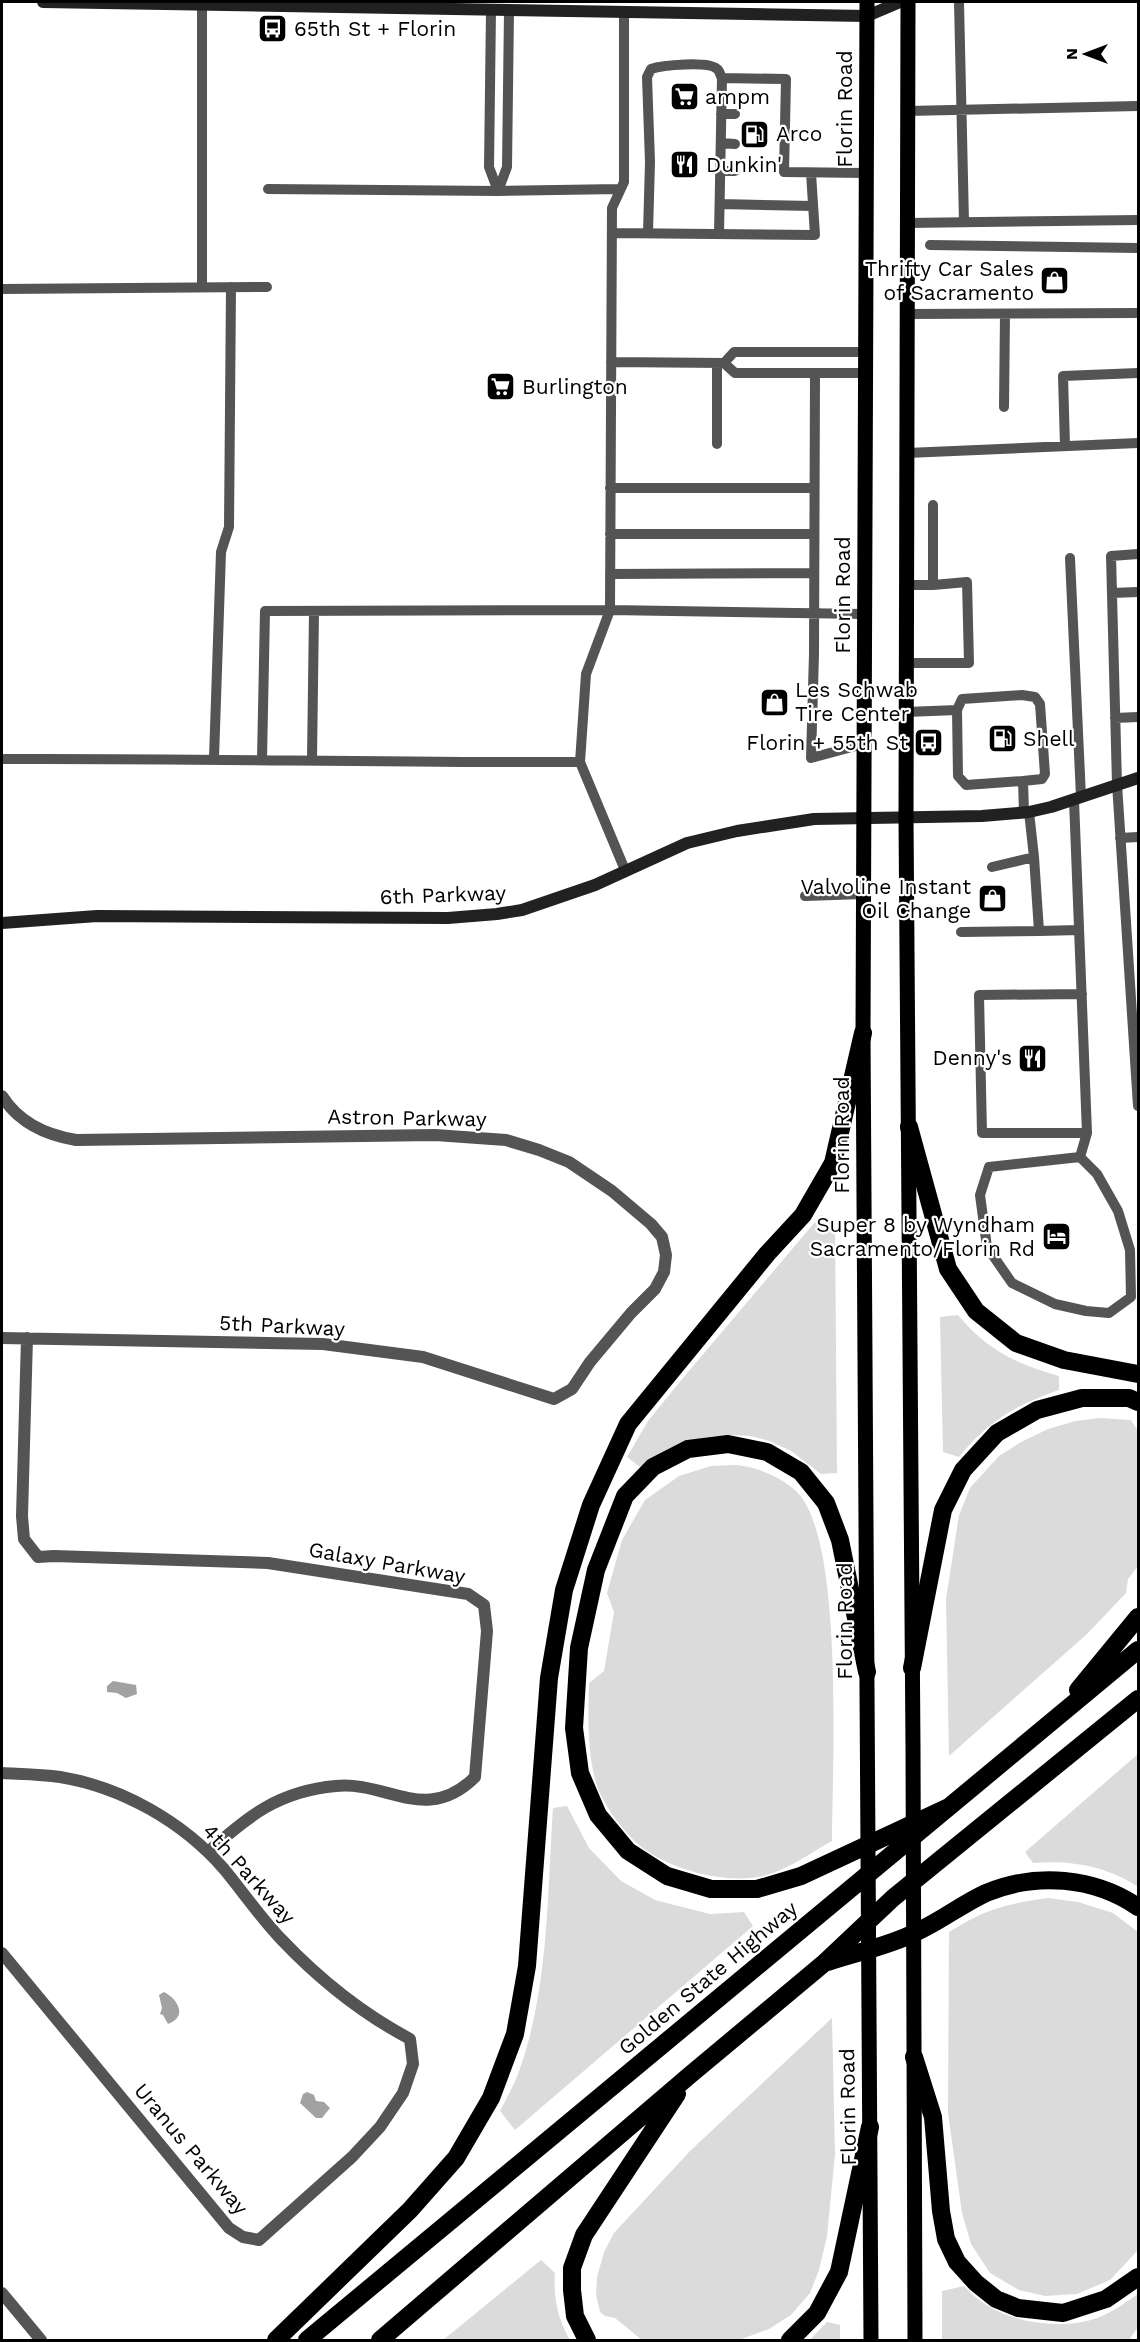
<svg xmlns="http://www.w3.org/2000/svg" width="1140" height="2342" font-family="'Work Sans',sans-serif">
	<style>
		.green { fill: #dbdbdb }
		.water { fill: #a2a2a2 }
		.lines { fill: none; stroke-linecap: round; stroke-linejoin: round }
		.lane { stroke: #545454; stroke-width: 10 }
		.street { stroke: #545454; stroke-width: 12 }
		.secondary { stroke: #212121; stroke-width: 12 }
		.primary { stroke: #000; stroke-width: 15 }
		.highway { stroke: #000; stroke-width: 18 }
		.labels { text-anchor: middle; stroke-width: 4.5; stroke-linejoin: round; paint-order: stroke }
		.poi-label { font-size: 21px; fill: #000; stroke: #fff; text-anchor: start }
		.street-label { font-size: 21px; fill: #000; stroke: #fff }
	</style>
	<rect width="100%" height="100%" fill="#fff"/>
	<path class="green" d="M821 1215 835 1223 837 1473 821 1474 791 1451 769 1441 751 1436 731 1435 709 1437 686 1442 640 1467 627 1457 648 1421 678 1384Z
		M958 1315C988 1351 1015 1363 1059 1376V1390C1016 1405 988 1421 959 1457L943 1452 940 1317Z
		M1100 1418 1131 1420 1138 1431V1566L1128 1579 1126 1593 1086 1635 949 1756 946 1599 959 1515 970 1488 999 1456 1021 1442 1048 1429 1075 1421Z
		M711 1466C721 1466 733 1464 743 1466 760 1468 783 1479 796 1491 845 1537 832 1770 832 1841 809 1854 785 1872 758 1877 723 1883 673 1870 644 1849 627 1837 602 1804 596 1783 587 1750 588 1717 589 1683L604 1671 614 1612 607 1593 622 1540 645 1500 679 1476Z
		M1138 1754V1887C1107 1866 1071 1860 1033 1863L1025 1852Z
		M567 1806 589 1848 621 1881 655 1900 710 1914 744 1912 753 1926 515 2130 500 2111C506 2099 513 2087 518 2074 549 1990 547 1896 553 1808Z
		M1048 1898 1078 1902 1113 1913 1138 1932V2250L1110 2280 1077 2294 1045 2296 1019 2290 990 2273 971 2244 962 2213 948 2113 949 1932C986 1909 1005 1904 1048 1898Z
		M832 2018 835 2154 827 2236 819 2270 810 2293 791 2315 769 2329 739 2340H642L615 2318 605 2316 600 2312 596 2295 597 2277 604 2252 614 2233 690 2151Z
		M541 2260 555 2273C553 2297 558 2320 570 2340H443Z
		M964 2286C970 2292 977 2299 985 2304 1015 2324 1069 2331 1102 2316 1115 2310 1127 2302 1138 2294V2327L1129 2340H942V2291Z
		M827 2322 840 2325V2340H810Z"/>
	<path class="water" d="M113 1681 136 1685 137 1694 126 1698 117 1693 107 1692V1686Z
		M164 1992C178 1999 188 2017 168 2024L163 2015 160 2014 162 2008 159 1995Z
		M307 2092 314 2095 316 2101 324 2102 330 2108 322 2118H316L300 2103 303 2094Z"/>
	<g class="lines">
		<path class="lane" d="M959 2 964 222
			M202 4V287
			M491 10 489 167 498 191
			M624 12V182L612 208 610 610 586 674 580 762 625 870
			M908 111 1138 106
			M721 114H735
			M721 143 735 144
			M720 171H735
			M268 189 498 191 620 189
			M498 191 507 167 509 11
			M720 204 813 206
			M908 223 1138 220
			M612 233 815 235 811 173
			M648 233 650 162 647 77 651 69C662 65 709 61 717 69 720 71 720 75 722 78
			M719 234 722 78 786 79 784 172 866 173
			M930 245 1138 248
			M2 289 267 287
			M908 314 1138 313
			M611 362 724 363 735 373H865
			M717 363V444
			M724 363 734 352H865
			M815 373 814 654 811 758 863 744
			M1004 407 1005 314
			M1065 446 1063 376 1138 373
			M907 453 1138 443
			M610 488H814
			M610 534H814
			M1138 554 1111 556 1117 784 1138 1106
			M1070 558 1081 797
			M610 574 814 573
			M907 585H933
			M1112 593 1138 592
			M906 663H969L967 582 933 585V505
			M957 710 962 699 1022 695 1035 697 1040 704 1045 774 1042 779 1023 781
			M906 712 957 710 958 776 966 785 1023 781 1024 812
			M1115 718 1138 717
			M214 758 221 552 229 527 231 287
			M2 759C194 758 387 763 580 762
			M262 759 265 611 610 610 864 614
			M312 760 314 611
			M1074 800C1079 911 1083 1022 1087 1133H982L979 995 1082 994
			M1120 838 1138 837
			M992 867 1034 857 1029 812
			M805 896 863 894
			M1039 931 1079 930
			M961 932 1039 931 1034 857
			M1080 1157 1097 1174 1118 1211 1130 1250 1131 1297 1109 1313 1086 1311 1055 1304 1012 1283 987 1247 980 1195 989 1167 1080 1157 1087 1133"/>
		<path class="street" d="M2 1096C19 1123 45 1135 76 1140L435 1135 506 1140 539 1150 569 1162 612 1191 651 1224 662 1237 666 1255 664 1272 655 1289 631 1313 590 1362 572 1389 554 1399 423 1357 323 1344 2 1338
			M27 1338 22 1516 24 1539 38 1557 54 1556 268 1563 468 1594 484 1605 487 1631 475 1777C427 1825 387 1781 336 1786 279 1791 248 1816 208 1852
			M2 1773C21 1774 41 1774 60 1777 122 1787 183 1822 224 1869 243 1892 260 1917 281 1939 318 1978 363 2014 410 2039L413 2064 403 2093 380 2127 352 2157 259 2240 243 2237 229 2228 2 1953
			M2 2293 41 2340"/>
		<path class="secondary" d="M43 2 867 16 900 2
			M2 923 97 916 448 918 497 914 522 910 595 885 687 843 737 831 814 819 982 816 1029 812 1051 807 1138 778"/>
		<path class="primary" d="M867 2 863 1033 871 2340
			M908 2 906 817 913 1747 915 2340"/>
		<path class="highway" d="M909 1127 948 1269 976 1311 1016 1343 1064 1360 1138 1374
			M912 1668 943 1510 963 1470 997 1433 1037 1410 1082 1398H1129L1138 1402
			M867 1672 840 1540 826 1503 801 1472 767 1452 728 1444 688 1449 653 1467 625 1496 596 1570 579 1648 574 1728 580 1773 598 1815 628 1851 667 1876 711 1889H757L801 1876 949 1807
			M1078 1690 1138 1617
			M828 1962C855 1953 884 1947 910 1935 937 1924 960 1905 986 1893 1036 1872 1094 1877 1138 1907
			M914 2057 933 2117 941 2211 946 2239 957 2262 976 2283 996 2299 1018 2308 1063 2313 1106 2299 1138 2277
			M276 2340 410 2210 456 2158 491 2098 515 2034 527 1966 549 1678 564 1590 591 1505 628 1424 767 1254 803 1215 833 1163 863 1033
			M307 2340 1138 1650
			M380 2340 690 2075 823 1964 893 1898 1138 1699
			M587 2340 575 2316 572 2290V2268L584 2235 677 2094
			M790 2340 817 2313 839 2272 870 2127"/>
	</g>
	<defs>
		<symbol id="bus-square" viewBox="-11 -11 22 22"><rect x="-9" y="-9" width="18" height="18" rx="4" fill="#000" stroke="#fff"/><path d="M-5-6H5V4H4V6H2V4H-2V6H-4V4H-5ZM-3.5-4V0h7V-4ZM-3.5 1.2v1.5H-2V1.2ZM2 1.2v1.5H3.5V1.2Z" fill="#fff"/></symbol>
		<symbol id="supermarket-square" viewBox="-11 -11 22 22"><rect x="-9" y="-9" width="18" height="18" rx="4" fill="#000" stroke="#fff"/><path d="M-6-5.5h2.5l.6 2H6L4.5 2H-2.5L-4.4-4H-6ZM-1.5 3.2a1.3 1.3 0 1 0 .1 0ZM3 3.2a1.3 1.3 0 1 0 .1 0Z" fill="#fff"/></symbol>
		<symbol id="fuel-square" viewBox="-11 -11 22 22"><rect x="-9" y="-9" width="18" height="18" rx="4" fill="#000" stroke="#fff"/><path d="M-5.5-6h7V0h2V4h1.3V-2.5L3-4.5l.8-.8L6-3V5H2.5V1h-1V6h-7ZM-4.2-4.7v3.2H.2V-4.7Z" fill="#fff"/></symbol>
		<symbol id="restaurant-square" viewBox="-11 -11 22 22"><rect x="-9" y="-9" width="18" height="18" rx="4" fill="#000" stroke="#fff"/><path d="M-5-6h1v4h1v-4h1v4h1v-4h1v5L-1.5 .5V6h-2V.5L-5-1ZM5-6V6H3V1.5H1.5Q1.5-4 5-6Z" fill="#fff"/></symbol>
		<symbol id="shop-square" viewBox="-11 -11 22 22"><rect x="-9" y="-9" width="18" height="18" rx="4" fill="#000" stroke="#fff"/><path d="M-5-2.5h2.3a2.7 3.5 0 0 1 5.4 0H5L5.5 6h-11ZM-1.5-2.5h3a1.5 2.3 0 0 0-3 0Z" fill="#fff"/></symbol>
		<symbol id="hotel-square" viewBox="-11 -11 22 22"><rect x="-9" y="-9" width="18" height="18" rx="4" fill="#000" stroke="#fff"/><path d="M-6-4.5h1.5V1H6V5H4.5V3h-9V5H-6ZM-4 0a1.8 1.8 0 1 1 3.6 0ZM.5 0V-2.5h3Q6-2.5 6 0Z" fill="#fff"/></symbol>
	</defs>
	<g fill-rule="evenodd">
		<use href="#bus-square" x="256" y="12" width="33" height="33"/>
		<use href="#supermarket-square" x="668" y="80" width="33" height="33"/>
		<use href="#fuel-square" x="738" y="118" width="33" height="33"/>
		<use href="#restaurant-square" x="668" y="148" width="33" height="33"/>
		<use href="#shop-square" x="1038" y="264" width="33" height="33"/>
		<use href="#supermarket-square" x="484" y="370" width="33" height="33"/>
		<use href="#shop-square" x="758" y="686" width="33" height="33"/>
		<use href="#fuel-square" x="986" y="722" width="33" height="33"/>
		<use href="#bus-square" x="912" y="726" width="33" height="33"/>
		<use href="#shop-square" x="976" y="882" width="33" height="33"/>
		<use href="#restaurant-square" x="1016" y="1042" width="33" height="33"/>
		<use href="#hotel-square" x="1040" y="1220" width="33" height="33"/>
	</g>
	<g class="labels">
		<g class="poi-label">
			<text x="294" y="36">65th St + Florin</text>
			<text x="705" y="104">ampm</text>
			<text x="776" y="141">Arco</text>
			<text x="706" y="172">Dunkin'</text>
			<text x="1034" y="276" text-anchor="end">Thrifty Car Sales<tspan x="1034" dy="24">of Sacramento</tspan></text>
			<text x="522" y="394">Burlington</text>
			<text x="795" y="697">Les Schwab<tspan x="795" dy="24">Tire Center</tspan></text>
			<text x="1023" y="746">Shell</text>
			<text x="908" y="750" text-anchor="end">Florin + 55th St</text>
			<text x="971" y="894" text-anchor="end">Valvoline Instant<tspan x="971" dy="24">Oil Change</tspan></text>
			<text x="1012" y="1065" text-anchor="end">Denny's</text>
			<text x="1035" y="1232" text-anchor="end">Super 8 by Wyndham<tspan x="1035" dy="24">Sacramento/Florin Rd</tspan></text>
		</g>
		<g class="street-label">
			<text transform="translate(845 109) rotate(-90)" y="7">Florin Road</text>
			<text transform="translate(843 595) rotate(-90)" y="7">Florin Road</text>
			<text transform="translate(443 895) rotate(-2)" y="7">6th Parkway</text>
			<text transform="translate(407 1118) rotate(1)" y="7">Astron Parkway</text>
			<text transform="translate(842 1135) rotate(-90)" y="7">Florin Road</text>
			<text transform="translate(282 1326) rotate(3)" y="7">5th Parkway</text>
			<text transform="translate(387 1563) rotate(10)" y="7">Galaxy Parkway</text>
			<text transform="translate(845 1621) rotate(-90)" y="7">Florin Road</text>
			<text transform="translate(249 1874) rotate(48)" y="7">4th Parkway</text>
			<text transform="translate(708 1978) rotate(-40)" y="7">Golden State Highway</text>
			<text transform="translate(848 2107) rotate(-91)" y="7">Florin Road</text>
			<text transform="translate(191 2149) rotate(50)" y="7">Uranus Parkway</text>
		</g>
	</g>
	<rect width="1140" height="2342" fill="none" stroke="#000000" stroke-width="6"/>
	<g transform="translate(1086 54) rotate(270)" stroke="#ffffff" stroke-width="4.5" paint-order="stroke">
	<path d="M0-4.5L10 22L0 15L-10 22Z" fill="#000000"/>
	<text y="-9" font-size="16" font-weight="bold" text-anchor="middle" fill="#000000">N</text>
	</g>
</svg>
